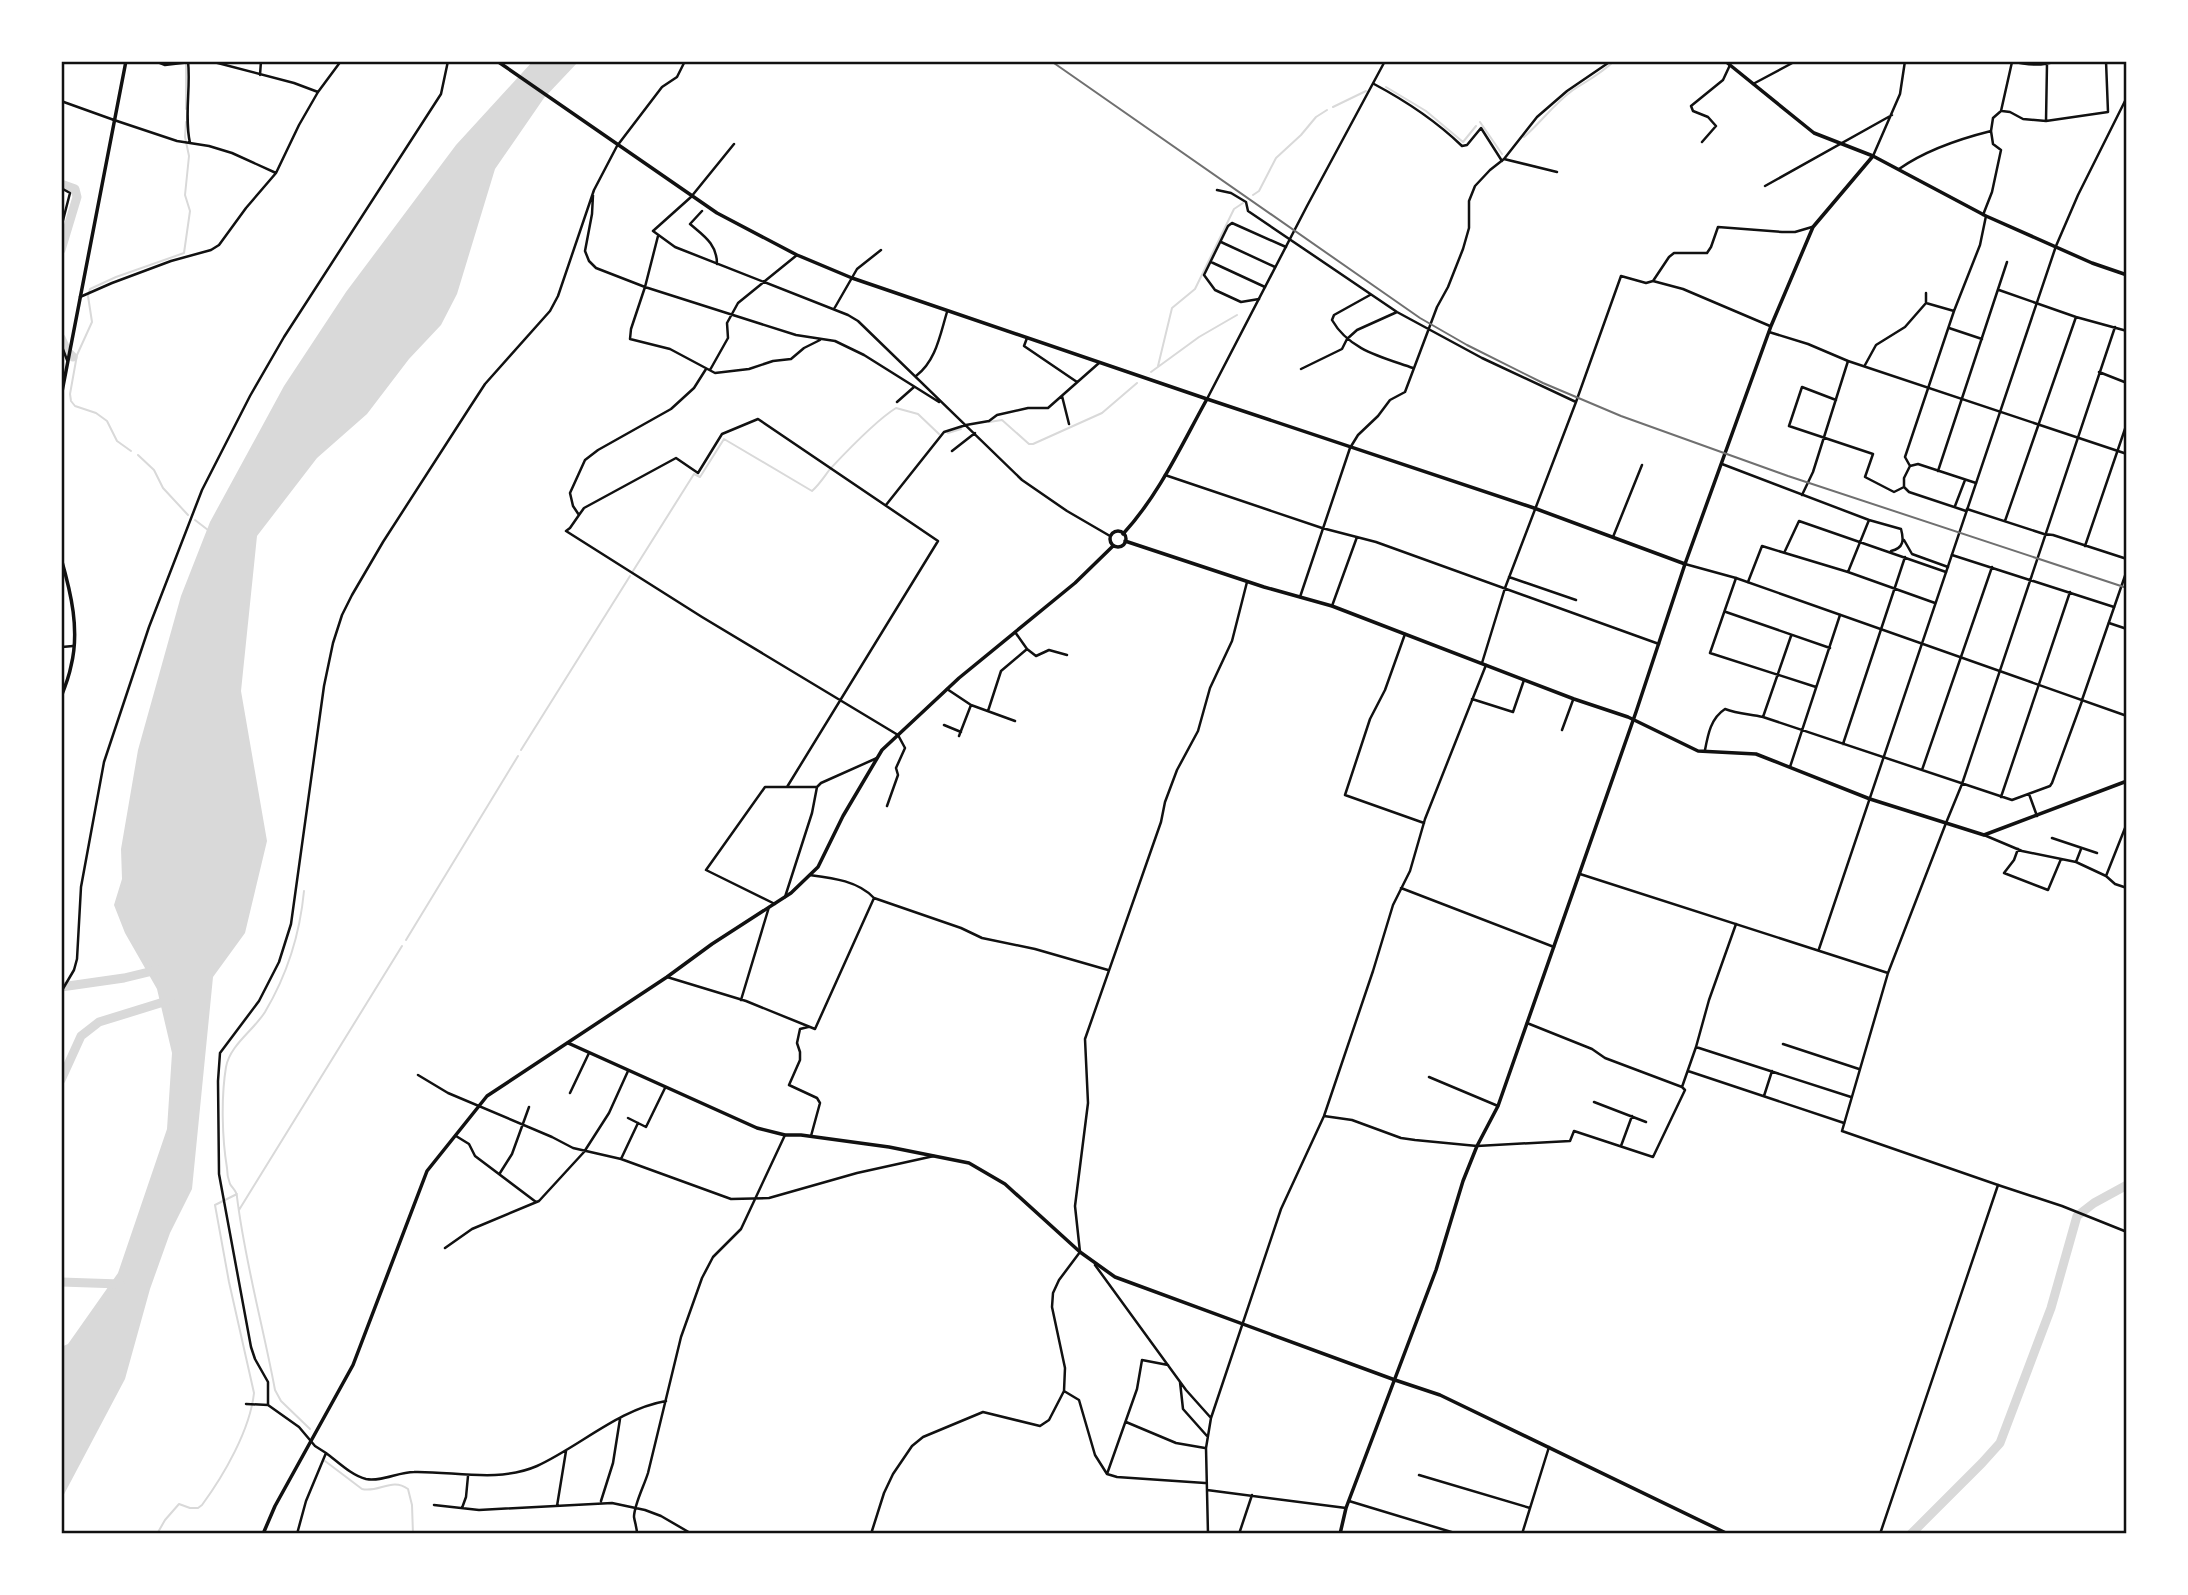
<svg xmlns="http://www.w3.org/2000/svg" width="2188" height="1595" font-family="'PT Sans Narrow',sans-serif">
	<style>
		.water { fill: #d9d9d9 }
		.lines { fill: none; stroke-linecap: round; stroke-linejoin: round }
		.stream { stroke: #d9d9d9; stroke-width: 2 }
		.river { stroke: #d9d9d9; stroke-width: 9 }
		.minor { stroke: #111; stroke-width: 2.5 }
		.tertiary { stroke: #111; stroke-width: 2.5 }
		.secondary { stroke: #111; stroke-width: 3.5 }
		.primary { stroke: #111; stroke-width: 3.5 }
		.rail { stroke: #707070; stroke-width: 2 }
		.neatline { fill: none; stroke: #111; stroke-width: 2.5 }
	</style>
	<rect width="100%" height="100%" fill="#fff"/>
	<path class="water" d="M533 61H579L544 98 495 169 457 294 441 325 409 359 367 414 317 458 257 536 241 691 267 841 245 933 213 977 192 1189 170 1233 150 1289 125 1379 61 1500V1347L68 1344 118 1273 167 1129 172 1053 157 989 125 933 114 905 122 879 121 849 138 750 181 596 210 522 284 386 346 292 456 145Z"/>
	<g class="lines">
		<path class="stream" d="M186 61V109
			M1386 87 1426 111 1463 142 1476 126
			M1333 107 1366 91
			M1480 122 1502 154
			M1524 137C1541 122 1554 104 1573 90 1587 81 1602 73 1614 61
			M1253 195 1259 191 1276 158 1301 135 1316 117 1327 110
			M1158 366 1172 308 1195 289 1234 209 1243 203
			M1151 372 1199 337 1237 315
			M989 422 1002 420 1029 444H1033L1102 413 1137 383
			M948 433 961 429
			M131 451 117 441 107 421 96 413 75 406 71 401 70 394 77 355 92 322 88 296 90 289 116 277 184 253 190 211 185 195 189 156 185 137 186 122
			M138 455 154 470 163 488 188 515
			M195 520 208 530
			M633 571 694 474 700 477 724 439 812 491C819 485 824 477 830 469 847 451 875 421 896 408L918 414 939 434
			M521 750 630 576
			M304 891C300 933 287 975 265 1012 253 1031 230 1045 226 1067 221 1097 222 1138 227 1168 227 1173 228 1179 230 1184 233 1189 237 1191 237 1197 245 1263 263 1325 275 1390L281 1401 310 1429
			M406 940 518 756
			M239 1210 402 946
			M325 1461 362 1489C379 1493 392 1477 408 1489L412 1505 413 1534
			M157 1534 165 1520 179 1504 190 1508H198L202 1505C224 1475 250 1430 254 1393L229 1282 215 1205 237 1194"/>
		<path class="river" d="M61 184 75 189 77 197 61 250
			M61 338 67 351 73 357
			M61 987 124 978 157 970
			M61 1080 81 1036 99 1022 170 1000
			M61 1282 120 1284
			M1911 1534 1982 1463 2000 1443 2051 1308 2077 1216 2094 1203 2127 1185"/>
		<path class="minor" d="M155 61 165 65 199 61
			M188 61C191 88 184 116 190 143
			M210 61 294 83 318 92
			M2011 61C2026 65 2041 67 2055 61
			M2047 64 2046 121 2108 112 2106 61
			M260 75 261 61
			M1374 84C1406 101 1435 120 1462 146L1467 145 1481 128 1502 161
			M1753 84 1796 61
			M2002 111 2010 112 2023 119 2046 121
			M114 120 177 141 209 146 232 153 276 173
			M1702 142 1716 126 1708 117 1693 111 1691 106 1723 80 1730 65
			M734 144 691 197 653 231 675 247 848 315 858 321 1022 480 1067 511 1110 536
			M1873 156 1900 94 1905 61
			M1504 159 1557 172
			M1899 169C1926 150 1959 139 1991 131L1993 118 2001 111 2012 62
			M1765 186 1892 115
			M61 188 70 193 61 228
			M1217 190 1231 193 1246 202 1248 211 1397 312 1482 358 1576 402
			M593 195 592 214 585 251 589 261 596 268 645 287 796 335 835 341 864 355 939 402
			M702 211 690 224C704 236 717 244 717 264
			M1983 215 1992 192 2001 150 1993 144 1991 131
			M658 236 645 287 631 329 630 339 670 349 715 373 749 369 773 361 791 359 804 348 820 340
			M1221 242 1275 267
			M1211 262 1265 287
			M1653 281 1669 257 1674 253H1707L1711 247 1718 227 1782 232H1795L1812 227
			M1999 290 2076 317 2127 331
			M1926 293V303
			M1370 295 1334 315 1332 320C1349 350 1382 357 1413 368
			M80 297 112 283 171 261 211 250 219 245 246 208 276 173 299 125 318 92 341 61
			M1259 299 1241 302 1215 290 1204 275 1228 226 1232 223 1286 247
			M834 309 857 269 881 250
			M1949 328 1982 339
			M1027 338 1024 346 1077 382
			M61 344 67 360
			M1865 365 1876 345 1905 327 1926 303 1954 311
			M706 369 694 388 671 409 598 450 585 460 570 493 573 506 579 515 570 528 566 531 702 617 898 735 905 748 896 768 898 775 887 806
			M1301 369 1342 349 1347 339 1357 330 1397 312
			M710 370 728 338 727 323 738 303 797 255
			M2099 372 2127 383
			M916 376C936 361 940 335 947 312
			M1062 396 1069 424
			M1836 400 1802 387 1789 426 1873 454 1865 477 1894 492 1904 487
			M897 402 914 387
			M952 451 975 433
			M1722 464 1869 520 1901 529C1904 540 1904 548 1891 551
			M1910 466 1905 457 1954 311 1980 245 1986 216
			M1910 466 1904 478V487L1909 492 1966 511
			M1910 466 1918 464 1976 483
			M1938 471 2007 262
			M1165 475 1322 528 1376 542 1659 644
			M1802 495 1813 472 1848 361
			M886 505 944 432 966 425 989 421 997 415 1028 408H1048L1099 363
			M1955 506 1965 480
			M1967 509 2044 534 2053 535 2127 559
			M579 515 584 508 676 458 698 473 722 434 758 419 938 541 787 787
			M2005 521 2076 317
			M1613 537 1642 465
			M1904 540 1912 554 1948 567
			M2085 546 2127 423
			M1785 551 1799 521 1946 572
			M1952 555 2114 607
			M1848 572 1869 520
			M1509 577 1576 600
			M1736 578 1710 653 1816 687
			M1748 582 1762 546 1848 572 1935 603
			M1300 597 1350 448 1358 435 1378 416 1390 400 1405 392 1437 307 1448 287 1463 249 1469 228V201L1475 186 1490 170 1504 159 1537 117 1567 91 1611 61
			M1332 606 1357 537
			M1726 612 1830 648
			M2109 623 2127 629
			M1015 632 1027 649 1036 656 1049 650 1067 655
			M1405 634 1385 690 1370 719 1345 795 1424 823
			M1791 636 1763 717 2012 800 2050 786 2052 783 2082 701
			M61 644V653
			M62 647 73 646
			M1482 663 1505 588 1576 402 1621 276 1646 283 1653 281 1683 289 1770 326
			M947 689 971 705 1015 721
			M1472 699 1513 712 1524 680
			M988 711 1001 671 1027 649
			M944 725 961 732
			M1562 730 1573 700
			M959 736 971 705
			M1843 744 1905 557
			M1705 750C1708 734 1711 718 1725 709 1738 714 1750 714 1763 717
			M1790 767 1840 615
			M1922 770 1992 567
			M2029 794 2037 816
			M2001 797 2070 592
			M1946 823 1962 784 2115 327
			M1984 835 2022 851 2076 862 2106 876 2115 884 2127 888
			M2052 838 2097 853
			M2018 849 2014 860 2004 873 2048 890 2061 859
			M2076 862 2081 849
			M810 875C833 878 858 881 874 898L961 928 982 938 1035 949 1108 970
			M2106 876 2127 823
			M1401 888 1554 947
			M785 897 812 813 817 787
			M775 904 706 870 765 787H817L821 783 877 758
			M667 977 746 1001 815 1029 874 898
			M61 992 74 970 77 959 81 887 104 762 149 627 202 490 250 396 284 337 441 94 448 61
			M741 1000 769 907
			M1527 1023 1592 1049 1605 1058 1682 1087
			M808 1027 800 1029 797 1043 800 1052V1060L789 1085 817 1098 820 1103 811 1136
			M1783 1044 1859 1069
			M1696 1047 1709 1000 1736 924
			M1688 1071 1844 1123
			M418 1075 448 1093 552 1137 573 1148 621 1159 731 1199 769 1198 857 1173 934 1156
			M1429 1077 1498 1106
			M570 1093 589 1053
			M1764 1096 1772 1071
			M1594 1102 1646 1122
			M1324 1116 1352 1120 1401 1138 1415 1140 1477 1146 1570 1141 1574 1131 1653 1157 1685 1090 1682 1087 1696 1047 1851 1097
			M628 1118 646 1127 665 1088
			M456 1136 469 1144 475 1156 536 1202
			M1621 1146 1632 1116
			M621 1159 638 1123
			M500 1173 512 1154 529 1107
			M1998 1185 2062 1206 2127 1232
			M445 1248 472 1229 539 1201 584 1152 609 1113 628 1071
			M1095 1265 1186 1390 1211 1418
			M1180 1382 1183 1409 1207 1436
			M1064 1391 1079 1400 1095 1455 1107 1474 1117 1477 1205 1483
			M246 1404 268 1405 299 1427 315 1446 326 1453 306 1501 297 1534
			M268 1405V1382L255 1359 251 1347 219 1174 218 1081 220 1053 259 1001 279 962 291 924 324 686 333 643 342 615 352 595 383 542 470 407 485 384 550 311 558 296 594 190 617 146 662 87 677 77 685 61
			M1126 1422 1176 1443 1205 1448
			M326 1453C337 1461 352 1476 366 1479 382 1482 398 1472 414 1472 454 1471 498 1483 537 1466 579 1447 619 1409 666 1401
			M1107 1474 1137 1389 1142 1360 1168 1365
			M1419 1475 1530 1508
			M1207 1490 1346 1508
			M601 1501 613 1463 620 1419
			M1349 1501 1458 1534
			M434 1505 479 1510 612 1503 645 1510 661 1516 692 1534
			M557 1506 566 1451
			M462 1508 466 1497 468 1476
			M637 1534C637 1528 635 1523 634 1517 634 1505 644 1486 648 1473L681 1337 702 1278 713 1257 741 1229 785 1135
			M871 1534 884 1493 893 1474 912 1446 923 1437 983 1412 1040 1426 1049 1420 1064 1391 1065 1368 1052 1307 1053 1293 1059 1280 1080 1252 1075 1206 1088 1103 1085 1039 1161 822 1165 802 1177 770 1198 731 1210 688 1232 641 1247 582
			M1208 1534 1206 1448 1211 1418 1281 1209 1324 1116 1373 971 1393 905 1410 871 1425 819 1486 665
			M1239 1534 1252 1495
			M1522 1534 1549 1447"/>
		<path class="tertiary" d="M61 101 114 120
			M1769 332 1808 344 1848 361 2127 454
			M1207 399 1307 206 1385 61
			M1685 564 1736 578 2127 716
			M2082 700 2127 570
			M1580 874 1888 973
			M1819 949 2056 246 2078 195 2127 97
			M1880 1534 1998 1185 1842 1131 1888 973 1946 823"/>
		<path class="secondary" d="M497 61 717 213 797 255 852 278 1207 399
			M1725 61 1814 133 1873 156 1986 216 2092 263 2127 275
			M61 397 126 61
			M61 558C71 593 80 630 71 666 69 677 65 687 61 697
			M568 1043 757 1128 785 1135H801L889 1147 969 1163 1005 1184 1080 1252 1115 1277 1395 1380 1440 1395 1728 1534
			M1340 1534 1346 1508 1436 1270 1463 1181 1477 1146 1498 1106 1636 712 1685 564 1771 326 1813 227 1873 156"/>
		<path class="primary" d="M1110 539a8 8 0 1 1 16 0a8 8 0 1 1-16 0Z
			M1123 534C1159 495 1182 444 1207 399L1534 508 1685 564
			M1125 541 1264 587 1332 606 1574 699 1628 717 1698 751 1756 754 1870 799 1984 835 2127 781
			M263 1534 275 1506 353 1365 427 1171 487 1096 667 977 712 944 791 893 818 867 843 816 882 750 959 678 1075 583 1113 546"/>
		<path class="rail" d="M1051 61 1420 318 1467 345 1543 383 1621 416 1788 476 2127 588"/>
	</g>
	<rect width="2188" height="1595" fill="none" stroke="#ffffff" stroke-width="126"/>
	<rect x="63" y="63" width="2062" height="1469" class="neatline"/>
</svg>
